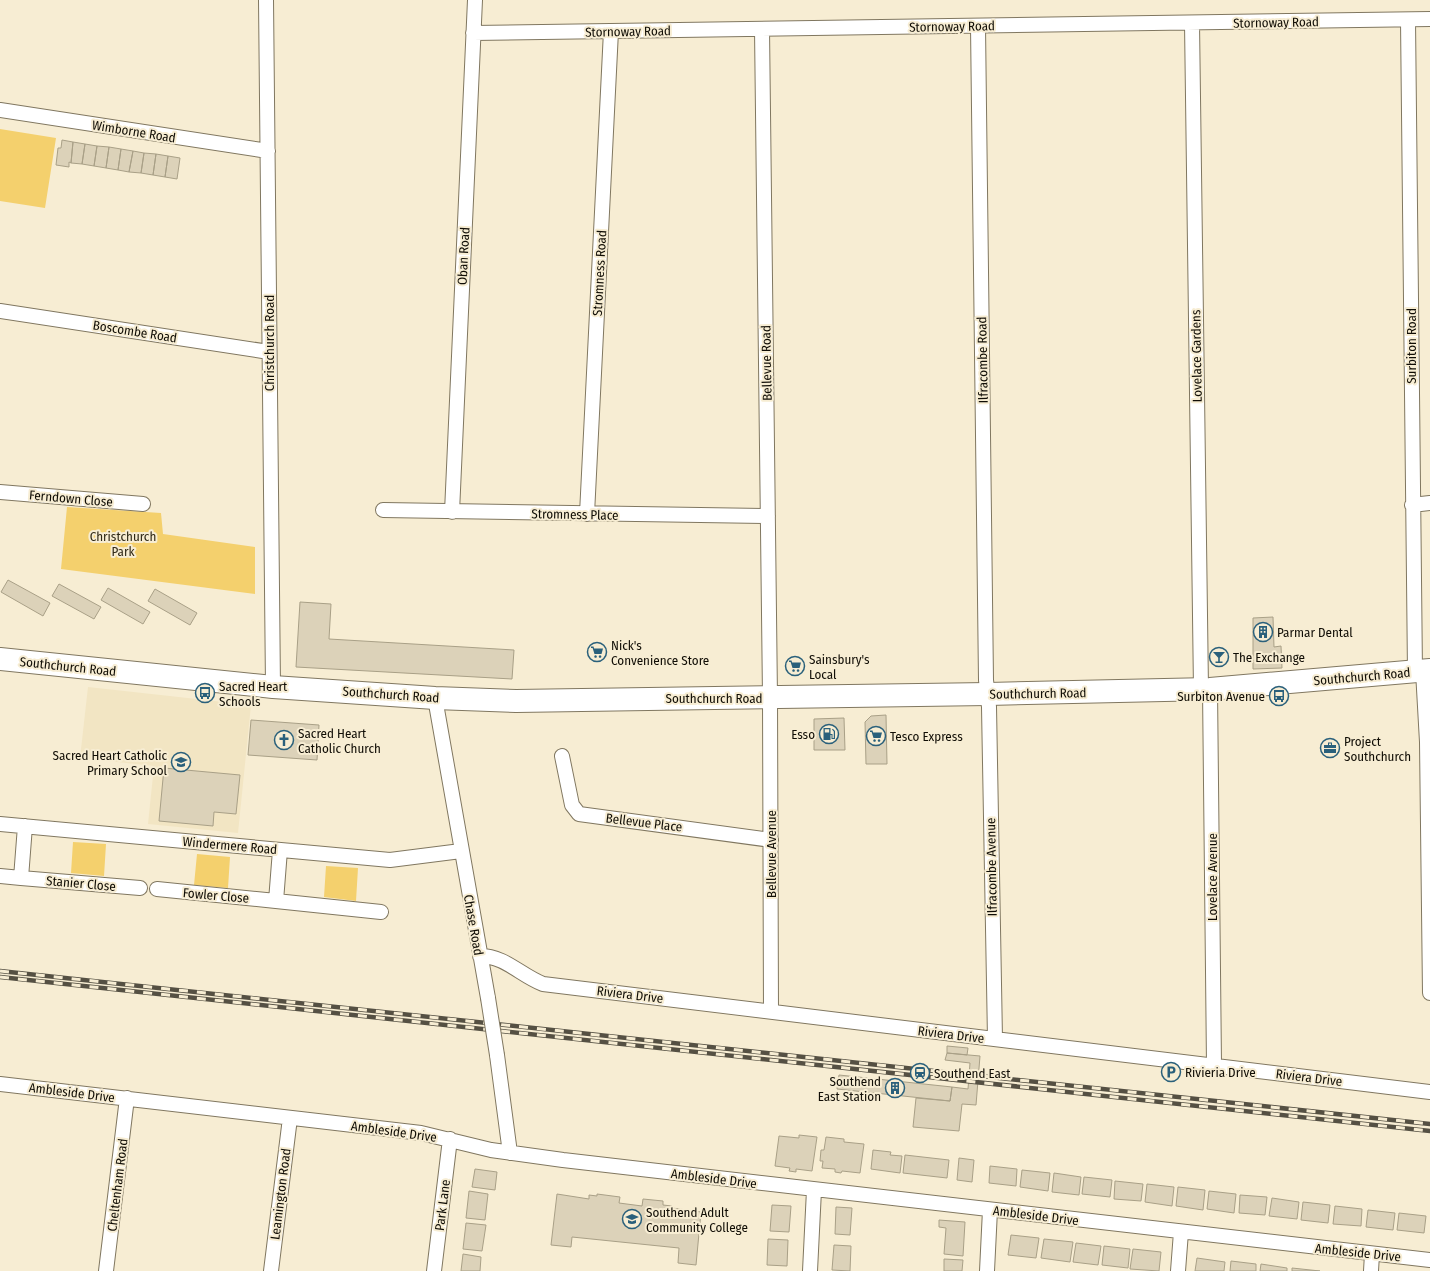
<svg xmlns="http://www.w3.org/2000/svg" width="1430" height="1271" font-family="'Fira Sans Condensed',sans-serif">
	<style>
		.built { fill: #f2e5c3 }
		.green { fill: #f4d06d }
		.building { fill: #dcd2b9; stroke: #a9a087 }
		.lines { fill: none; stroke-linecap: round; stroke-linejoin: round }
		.street-casing { stroke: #807760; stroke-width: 16 }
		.primary-casing { stroke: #807760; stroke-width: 24 }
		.street { stroke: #fff; stroke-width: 14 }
		.primary { stroke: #fff; stroke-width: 22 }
		.rail-casing { stroke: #555043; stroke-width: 4.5 }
		.rail { stroke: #f7edd3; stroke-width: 3; stroke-dasharray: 9; stroke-linecap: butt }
		.street-bridge-casing { stroke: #807760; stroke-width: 16; stroke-linecap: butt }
		.street-bridge { stroke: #fff; stroke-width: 14 }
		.labels { text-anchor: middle; stroke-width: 4; stroke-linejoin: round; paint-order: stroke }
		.street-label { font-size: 13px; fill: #100d05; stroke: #f7edd3 }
		.park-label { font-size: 13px; fill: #302917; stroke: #f7edd3 }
		.poi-label { font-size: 13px; fill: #100d05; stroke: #f7edd3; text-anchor: start }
	</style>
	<rect width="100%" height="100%" fill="#f7edd3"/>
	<path class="built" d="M88 687 251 705 238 833 148 824 154 766 80 758Z"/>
	<path class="green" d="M0 129 56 138 45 208 0 201Z
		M67 507 161 513 163 534 255 547V594L61 569Z
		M73 842 106 844 104 876 71 873Z
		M197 854 230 857 228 888 194 885Z
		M326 866 358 868 356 901 324 897Z"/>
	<path class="building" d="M62 140 73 142 71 163 69 162V167L56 165 58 148H61Z
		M73 142 85 144 82 164 71 163Z
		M85 144 97 146 94 166 82 164Z
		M97 146 109 147 106 168 94 166Z
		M109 147 121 149 118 170 106 168Z
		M121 149 133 151 129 172 118 170Z
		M133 151 144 153 141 173 129 172Z
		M144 153 156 154 153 175 141 173Z
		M156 154 168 156 165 177 153 175Z
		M168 156 180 158 177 179 165 177Z
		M8 580 50 603 43 616 1 592Z
		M59 584 101 607 94 619 52 596Z
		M108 588 150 612 143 624 101 600Z
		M155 589 197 613 190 625 148 601Z
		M300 602 331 604 329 639 514 650 512 679 296 667Z
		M1273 617 1274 647 1281 646 1282 668 1253 669V618Z
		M886 715 887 764H866L865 722 871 716Z
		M844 718 845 750H814V719Z
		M251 720 319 725 317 760 248 755Z
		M164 768 240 775 236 814 214 812 213 826 159 821Z
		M947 1046 968 1048 967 1055 947 1053Z
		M947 1053 980 1056 976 1105 962 1104 959 1131 913 1127 916 1098 950 1101 952 1087 968 1089 970 1063 945 1060Z
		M839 1075 952 1087 950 1101 837 1089Z
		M799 1135 817 1137 812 1171 796 1169V1172L789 1171 790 1168 775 1166 779 1136 799 1138Z
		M826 1137 844 1139V1142L864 1144 860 1173 842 1171 841 1173 835 1172V1169L822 1168 823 1161H820L821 1150H824Z
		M873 1150 891 1152 890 1155 902 1156 900 1173 871 1169Z
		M905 1155 949 1160 947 1178 903 1173Z
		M959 1158 974 1160 972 1182 957 1180Z
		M990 1166 1017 1169 1016 1186 989 1183Z
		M475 1169 497 1172 495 1190 472 1187Z
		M1022 1170 1050 1173 1048 1191 1020 1187Z
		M1054 1173 1081 1177 1079 1195 1052 1192Z
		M1084 1177 1112 1180 1110 1197 1082 1194Z
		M1115 1181 1143 1184 1141 1201 1114 1199Z
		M1147 1184 1174 1187 1172 1206 1145 1202Z
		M1178 1187 1205 1190 1203 1210 1176 1206Z
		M469 1191 488 1194 485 1220 466 1218Z
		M1209 1191 1236 1194 1234 1213 1207 1209Z
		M557 1194 589 1199V1195L597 1196V1194L620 1197 619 1203 642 1206 643 1199 663 1201V1205L672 1206V1208L701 1212 696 1265 678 1263 679 1248 572 1237 571 1247 551 1245Z
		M1240 1195 1267 1197 1265 1215 1239 1213Z
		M1272 1198 1299 1202 1297 1219 1269 1216Z
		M1303 1202 1330 1205 1328 1223 1301 1220Z
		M772 1205 791 1206 789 1232 770 1231Z
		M1335 1206 1362 1209 1361 1226 1333 1224Z
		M836 1207 852 1208 850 1235 835 1234Z
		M1368 1210 1395 1213 1393 1230 1366 1227Z
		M1399 1213 1426 1216 1424 1233 1397 1230Z
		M939 1220 965 1222 963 1256 944 1254 946 1228 939 1227Z
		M466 1223 486 1225 482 1251 463 1249Z
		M1011 1235 1039 1238 1036 1258 1008 1255Z
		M768 1239 788 1240 787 1266 767 1265Z
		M1044 1239 1073 1242 1070 1262 1041 1258Z
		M1076 1243 1101 1246 1098 1265 1073 1262Z
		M834 1245 851 1246 850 1271 832 1270Z
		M1104 1246 1130 1249 1128 1268 1102 1265Z
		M1133 1249 1161 1252 1159 1271 1130 1269Z
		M463 1254 481 1257 480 1271H461Z
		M1197 1258 1225 1262 1224 1271H1195Z
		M944 1259 963 1260 962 1271H944Z
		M1231 1261 1256 1264V1271H1230Z
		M1261 1264 1287 1268V1271H1260Z
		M1292 1268 1320 1271H1292Z"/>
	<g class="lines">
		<defs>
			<path id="street" d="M266 0 273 687
				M1408 20 1415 672
				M1192 23 1201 689
				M978 26 986 680 989 707 995 1039
				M762 29 770 697 771 1011
				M473 33 1430 19
				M0 110 268 151
				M0 311 269 352
				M0 492 143 504
				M1412 505 1430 503
				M383 510 768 516
				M452 512 475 0
				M587 514 611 31
				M1423 671 1427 742 1430 993
				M1210 689 1214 1065
				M435 698 488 998
				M562 756 572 805 579 814 771 840
				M0 824 390 860 461 851
				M25 826 21 878 140 888
				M280 850 276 901 381 912
				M0 876 21 878
				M157 889 276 901
				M480 956C505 956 520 975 543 984L1430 1092
				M497 1055 510 1153
				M0 1084 421 1133 491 1150 563 1160 1430 1260
				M106 1271 127 1098
				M271 1271 290 1118
				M434 1271 450 1139
				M810 1271 814 1190
				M987 1271 990 1210
				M1178 1271 1181 1232
				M1371 1271 1372 1254"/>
			<path id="primary" d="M0 659 273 687 435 698 516 701 988 694 1210 689 1430 670"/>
		</defs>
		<use href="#street" class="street-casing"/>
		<use href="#primary" class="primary-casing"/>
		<use href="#street" class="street"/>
		<use href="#primary" class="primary"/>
		<defs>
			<path id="rail" d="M0 971 1430 1124
				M0 977 1430 1131"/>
		</defs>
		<use href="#rail" class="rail-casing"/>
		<use href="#rail" class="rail"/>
		<defs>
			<path id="street-bridge" d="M488 998 497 1055"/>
		</defs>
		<use href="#street-bridge" class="street-bridge-casing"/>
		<use href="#street-bridge" class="street-bridge"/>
	</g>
	<defs>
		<symbol id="building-ring" viewBox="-11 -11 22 22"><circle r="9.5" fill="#f7edd3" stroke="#2a607b" stroke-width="1.5"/><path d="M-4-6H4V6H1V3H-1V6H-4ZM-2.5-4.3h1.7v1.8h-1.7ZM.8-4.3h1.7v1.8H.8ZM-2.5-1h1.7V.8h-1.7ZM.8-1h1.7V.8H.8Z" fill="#2a607b"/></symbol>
		<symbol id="supermarket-ring" viewBox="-11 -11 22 22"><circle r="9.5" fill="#f7edd3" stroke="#2a607b" stroke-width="1.5"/><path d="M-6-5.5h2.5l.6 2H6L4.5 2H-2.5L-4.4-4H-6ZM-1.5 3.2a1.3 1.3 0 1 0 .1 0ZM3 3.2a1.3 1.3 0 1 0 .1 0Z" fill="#2a607b"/></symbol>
		<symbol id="bar-ring" viewBox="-11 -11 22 22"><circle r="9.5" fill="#f7edd3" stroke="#2a607b" stroke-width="1.5"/><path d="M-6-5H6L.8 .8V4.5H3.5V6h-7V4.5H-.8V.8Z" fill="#2a607b"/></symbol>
		<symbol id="bus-ring" viewBox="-11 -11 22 22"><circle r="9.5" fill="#f7edd3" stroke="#2a607b" stroke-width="1.5"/><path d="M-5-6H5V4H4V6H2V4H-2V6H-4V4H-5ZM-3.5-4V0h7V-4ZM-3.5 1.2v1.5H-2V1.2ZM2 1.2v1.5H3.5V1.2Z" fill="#2a607b"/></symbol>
		<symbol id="fuel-ring" viewBox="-11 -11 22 22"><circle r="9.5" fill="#f7edd3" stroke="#2a607b" stroke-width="1.5"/><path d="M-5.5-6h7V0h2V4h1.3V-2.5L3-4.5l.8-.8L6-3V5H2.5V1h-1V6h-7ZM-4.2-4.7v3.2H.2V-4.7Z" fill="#2a607b"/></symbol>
		<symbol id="church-ring" viewBox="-11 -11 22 22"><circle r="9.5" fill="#f7edd3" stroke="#2a607b" stroke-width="1.5"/><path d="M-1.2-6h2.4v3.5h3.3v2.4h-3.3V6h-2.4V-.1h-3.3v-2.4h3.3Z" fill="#2a607b"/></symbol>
		<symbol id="office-ring" viewBox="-11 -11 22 22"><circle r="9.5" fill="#f7edd3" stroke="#2a607b" stroke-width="1.5"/><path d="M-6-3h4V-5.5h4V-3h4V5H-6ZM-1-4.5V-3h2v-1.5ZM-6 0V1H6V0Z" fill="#2a607b"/></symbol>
		<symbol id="school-ring" viewBox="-11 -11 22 22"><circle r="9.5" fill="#f7edd3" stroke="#2a607b" stroke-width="1.5"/><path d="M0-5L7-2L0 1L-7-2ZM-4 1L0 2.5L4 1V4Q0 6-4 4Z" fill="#2a607b"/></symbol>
		<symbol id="parking-ring" viewBox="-11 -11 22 22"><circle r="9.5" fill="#f7edd3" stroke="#2a607b" stroke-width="1.5"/><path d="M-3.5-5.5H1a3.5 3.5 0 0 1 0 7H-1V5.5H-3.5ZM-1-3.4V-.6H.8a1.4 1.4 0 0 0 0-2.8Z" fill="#2a607b"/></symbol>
		<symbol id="station-ring" viewBox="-11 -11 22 22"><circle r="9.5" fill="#f7edd3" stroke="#2a607b" stroke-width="1.5"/><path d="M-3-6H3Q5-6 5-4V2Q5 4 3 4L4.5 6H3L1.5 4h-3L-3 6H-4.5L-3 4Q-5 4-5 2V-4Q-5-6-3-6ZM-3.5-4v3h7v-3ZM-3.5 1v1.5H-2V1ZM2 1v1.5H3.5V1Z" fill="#2a607b"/></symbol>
		<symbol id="university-ring" viewBox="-11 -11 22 22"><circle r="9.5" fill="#f7edd3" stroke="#2a607b" stroke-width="1.5"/><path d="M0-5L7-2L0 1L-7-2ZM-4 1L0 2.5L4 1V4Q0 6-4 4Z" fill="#2a607b"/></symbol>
	</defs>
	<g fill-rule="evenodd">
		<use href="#building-ring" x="1252" y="621" width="22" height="22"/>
		<use href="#supermarket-ring" x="586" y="641" width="22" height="22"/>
		<use href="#bar-ring" x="1208" y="646" width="22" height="22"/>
		<use href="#supermarket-ring" x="784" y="655" width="22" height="22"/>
		<use href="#bus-ring" x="194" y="682" width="22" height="22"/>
		<use href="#bus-ring" x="1268" y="685" width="22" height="22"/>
		<use href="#fuel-ring" x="818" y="723" width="22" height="22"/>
		<use href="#supermarket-ring" x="865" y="725" width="22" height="22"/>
		<use href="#church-ring" x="273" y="729" width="22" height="22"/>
		<use href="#office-ring" x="1319" y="737" width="22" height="22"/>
		<use href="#school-ring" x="170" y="751" width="22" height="22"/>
		<use href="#parking-ring" x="1160" y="1061" width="22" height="22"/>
		<use href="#station-ring" x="909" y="1062" width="22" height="22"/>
		<use href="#building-ring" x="884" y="1077" width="22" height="22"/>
		<use href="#university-ring" x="621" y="1208" width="22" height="22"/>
	</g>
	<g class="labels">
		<g class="street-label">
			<text transform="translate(1276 22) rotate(-1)" y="5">Stornoway Road</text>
			<text transform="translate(952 26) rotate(-1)" y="5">Stornoway Road</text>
			<text transform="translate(628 31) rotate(-1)" y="5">Stornoway Road</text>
			<text transform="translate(134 131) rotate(9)" y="5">Wimborne Road</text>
			<text transform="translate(463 256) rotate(-87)" y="5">Oban Road</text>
			<text transform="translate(599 273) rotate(-87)" y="5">Stromness Road</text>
			<text transform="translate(135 331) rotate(9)" y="5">Boscombe Road</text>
			<text transform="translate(269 343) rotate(-90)" y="5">Christchurch Road</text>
			<text transform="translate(1411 346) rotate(-90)" y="5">Surbiton Road</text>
			<text transform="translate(1196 356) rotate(-91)" y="5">Lovelace Gardens</text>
			<text transform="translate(982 360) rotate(-91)" y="5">Ilfracombe Road</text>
			<text transform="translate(766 363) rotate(-91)" y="5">Bellevue Road</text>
			<text transform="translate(71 498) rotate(5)" y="5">Ferndown Close</text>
			<text transform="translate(575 514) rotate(1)" y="5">Stromness Place</text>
			<text transform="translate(68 666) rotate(6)" y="5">Southchurch Road</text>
			<text transform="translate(1362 676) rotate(-5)" y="5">Southchurch Road</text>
			<text transform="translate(1038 693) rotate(-1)" y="5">Southchurch Road</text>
			<text transform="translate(391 694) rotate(4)" y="5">Southchurch Road</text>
			<text x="714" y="703">Southchurch Road</text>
			<text transform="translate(644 822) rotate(7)" y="5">Bellevue Place</text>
			<text transform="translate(230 845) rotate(5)" y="5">Windermere Road</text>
			<text transform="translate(771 854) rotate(-90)" y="5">Bellevue Avenue</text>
			<text transform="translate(991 867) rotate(-91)" y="5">Ilfracombe Avenue</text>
			<text transform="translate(1212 877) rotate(-90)" y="5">Lovelace Avenue</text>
			<text transform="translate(81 883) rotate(5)" y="5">Stanier Close</text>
			<text transform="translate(216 895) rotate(5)" y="5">Fowler Close</text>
			<text transform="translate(474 925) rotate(80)" y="5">Chase Road</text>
			<text transform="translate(630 994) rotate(7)" y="5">Riviera Drive</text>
			<text transform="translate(951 1034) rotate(7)" y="5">Riviera Drive</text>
			<text transform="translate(1309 1077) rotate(7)" y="5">Riviera Drive</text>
			<text transform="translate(72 1092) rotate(7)" y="5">Ambleside Drive</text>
			<text transform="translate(394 1131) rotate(8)" y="5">Ambleside Drive</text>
			<text transform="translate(714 1178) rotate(7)" y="5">Ambleside Drive</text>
			<text transform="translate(117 1185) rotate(-83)" y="5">Cheltenham Road</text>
			<text transform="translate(280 1194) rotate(-83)" y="5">Leamington Road</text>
			<text transform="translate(442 1205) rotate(-83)" y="5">Park Lane</text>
			<text transform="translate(1036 1215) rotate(7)" y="5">Ambleside Drive</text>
			<text transform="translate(1358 1252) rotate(6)" y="5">Ambleside Drive</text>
		</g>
		<g class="park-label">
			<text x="123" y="541">Christchurch<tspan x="123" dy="15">Park</tspan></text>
		</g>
		<g class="poi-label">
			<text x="1277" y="637">Parmar Dental</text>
			<text x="611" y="650">Nick's<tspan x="611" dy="15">Convenience Store</tspan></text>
			<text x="1233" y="662">The Exchange</text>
			<text x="809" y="664">Sainsbury's<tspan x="809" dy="15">Local</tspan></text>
			<text x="219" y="691">Sacred Heart<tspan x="219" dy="15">Schools</tspan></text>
			<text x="1265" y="701" text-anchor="end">Surbiton Avenue</text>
			<text x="298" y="738">Sacred Heart<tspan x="298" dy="15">Catholic Church</tspan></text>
			<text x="815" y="739" text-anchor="end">Esso</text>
			<text x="890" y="741">Tesco Express</text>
			<text x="1344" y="746">Project<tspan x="1344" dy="15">Southchurch</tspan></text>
			<text x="167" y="760" text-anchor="end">Sacred Heart Catholic<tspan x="167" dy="15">Primary School</tspan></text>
			<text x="1185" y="1077">Rivieria Drive</text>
			<text x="934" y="1078">Southend East</text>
			<text x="881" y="1086" text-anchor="end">Southend<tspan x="881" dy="15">East Station</tspan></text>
			<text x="646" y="1217">Southend Adult<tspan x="646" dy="15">Community College</tspan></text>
		</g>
	</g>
</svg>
